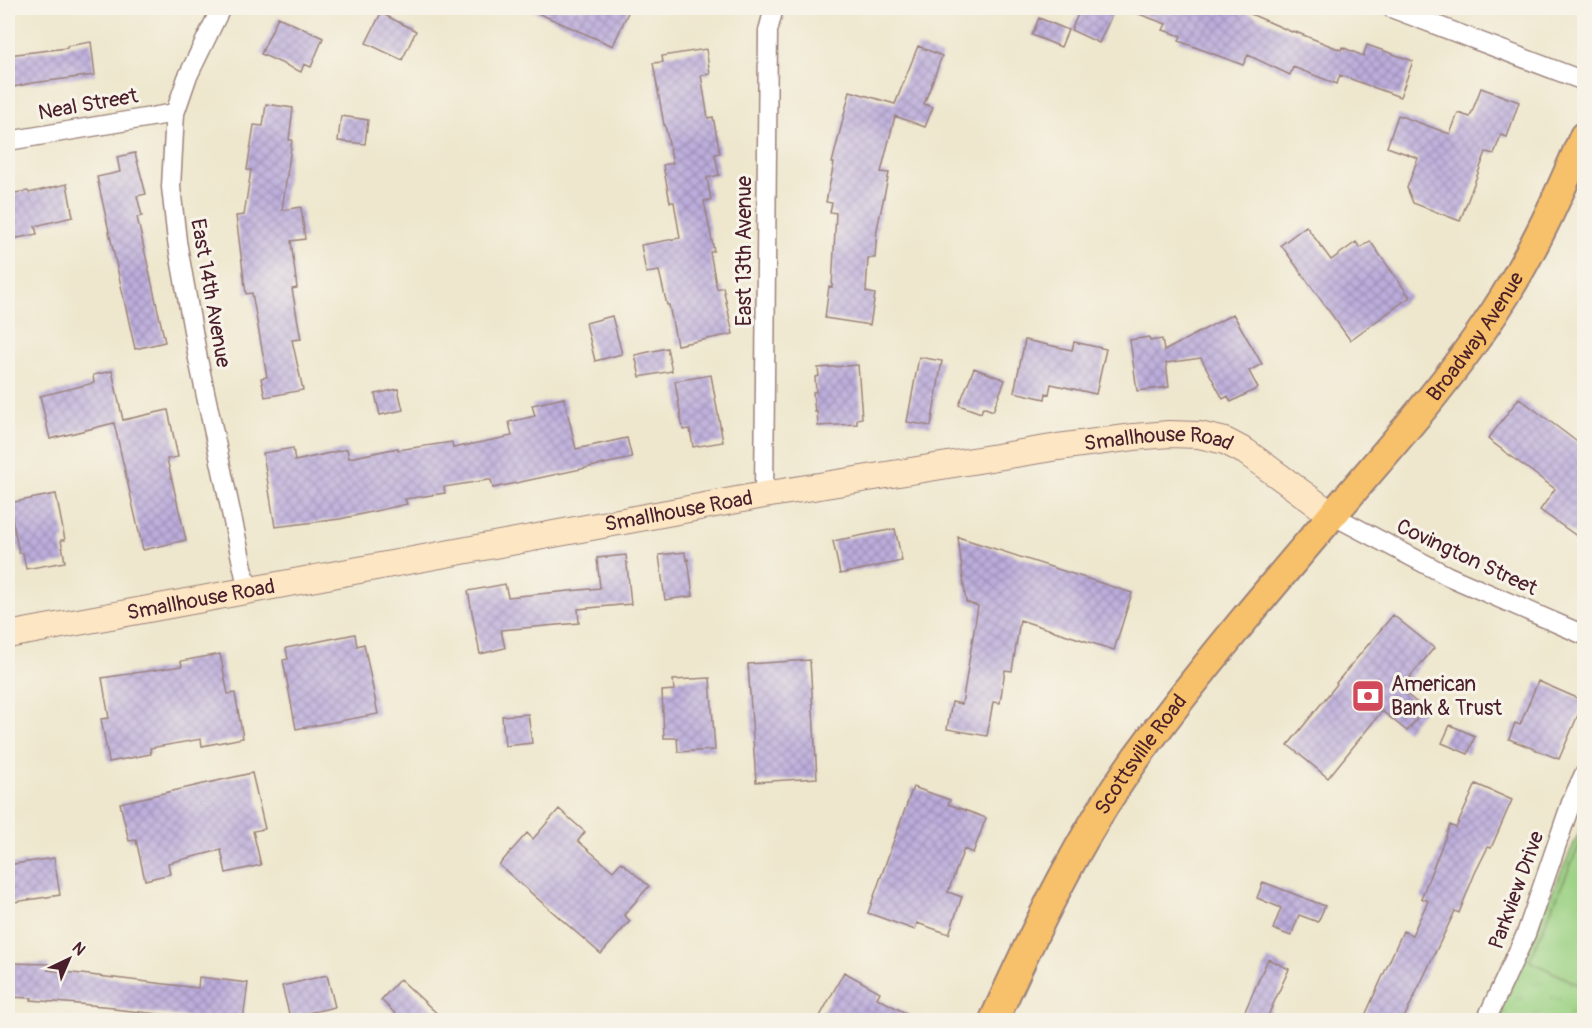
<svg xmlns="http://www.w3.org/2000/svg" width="1592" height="1028" font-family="Pangolin,sans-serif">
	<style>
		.grass { fill: url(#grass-tufts); stroke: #727857; stroke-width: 1.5 }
		.pitch { fill: #9bd183; stroke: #727857; stroke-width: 1.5 }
		.building { fill: url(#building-cross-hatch) }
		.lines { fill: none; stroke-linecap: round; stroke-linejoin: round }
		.street-casing { stroke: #9c837c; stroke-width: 21 }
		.secondary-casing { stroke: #9c837c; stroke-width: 28 }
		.primary-casing { stroke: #9c837c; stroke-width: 32 }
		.street { stroke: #fff; stroke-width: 18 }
		.secondary { stroke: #fce6c4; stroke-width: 26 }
		.primary { stroke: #f7c06b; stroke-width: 28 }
		.labels { text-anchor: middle; stroke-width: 6; stroke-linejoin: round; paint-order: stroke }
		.street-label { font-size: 21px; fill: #4a1f2b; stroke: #f7f3e8 }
		.poi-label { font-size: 21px; fill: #4a1f2b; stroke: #f7f3e8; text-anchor: start }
	</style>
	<defs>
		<pattern id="grass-tufts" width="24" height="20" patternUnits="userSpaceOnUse" patternTransform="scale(1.5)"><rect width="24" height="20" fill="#9bd183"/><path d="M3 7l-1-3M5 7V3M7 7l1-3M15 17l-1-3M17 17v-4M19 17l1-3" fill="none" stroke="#87b371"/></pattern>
		<pattern id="building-cross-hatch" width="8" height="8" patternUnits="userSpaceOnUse" patternTransform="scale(1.5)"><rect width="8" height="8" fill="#bcaddc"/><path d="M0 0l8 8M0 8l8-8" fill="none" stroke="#9b8cb3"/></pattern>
	</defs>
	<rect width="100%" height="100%" fill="#f7f3e8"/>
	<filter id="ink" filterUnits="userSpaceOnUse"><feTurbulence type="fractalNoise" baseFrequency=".0167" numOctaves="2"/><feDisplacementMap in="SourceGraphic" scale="12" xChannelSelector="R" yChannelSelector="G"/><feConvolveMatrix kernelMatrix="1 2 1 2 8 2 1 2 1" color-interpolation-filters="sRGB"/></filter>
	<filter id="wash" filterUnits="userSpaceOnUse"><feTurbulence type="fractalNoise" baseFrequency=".008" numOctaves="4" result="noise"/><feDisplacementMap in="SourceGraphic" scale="24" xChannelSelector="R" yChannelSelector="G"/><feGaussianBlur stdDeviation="1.35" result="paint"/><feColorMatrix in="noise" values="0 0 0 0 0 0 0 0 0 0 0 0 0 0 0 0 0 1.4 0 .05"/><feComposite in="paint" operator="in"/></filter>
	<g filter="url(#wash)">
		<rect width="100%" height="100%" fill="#eee7cd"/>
		<path class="grass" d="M1584 821V1020H1495Z"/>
		<path class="pitch" d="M1582 839 1584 840V987L1529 961Z"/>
		<g id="blocks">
			<path class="building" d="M526 8H630L613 46Z
				M1081 8H1115L1099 43 1071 30Z
				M1128 8H1237L1292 32 1293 31 1341 50 1342 47 1363 56 1367 45 1413 61 1400 97 1340 75 1337 84 1293 67 1290 75 1248 55 1243 65 1179 41 1181 36 1163 30 1166 24 1128 10Z
				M381 13 416 31 402 60 366 43Z
				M278 17 323 38 311 67 304 64 301 72 261 54Z
				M1039 18 1068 30 1061 47 1032 35Z
				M91 42 95 75 32 83 8 88V55L67 48V46Z
				M918 46 942 56 924 104 933 107 925 127 895 116 881 172 889 173 877 229 875 258H868L866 292 875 294 870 325 825 318 829 286 832 287 836 213 830 212 832 203 826 202 834 163H832L850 91 895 104Z
				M706 49 710 74 701 75 708 118 713 117 720 153 715 154 719 175 707 178 711 200 704 201 714 251 710 252 717 289 723 287 733 334 677 345 669 305H667L659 271 646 273 641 245 680 238 674 202H670L663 165 673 163 665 125H664L653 63 663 62 662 56Z
				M1481 88 1519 102 1507 137 1501 135 1494 154 1486 152 1460 221 1413 203 1407 188 1418 158 1387 147 1398 115 1450 134 1458 113 1470 117Z
				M266 104 293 108 289 140H292L282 210 301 207 305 239 291 241 297 288 292 289 301 339 292 340 303 390 265 397 261 378 267 377 252 293 246 294 236 216 244 215 251 170H247L254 125 263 126Z
				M341 116 368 120 365 144 338 141Z
				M135 153 146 194 137 196 142 216 137 217 165 342 135 349 97 177 120 172 117 157Z
				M67 184 73 217 35 226 37 234 8 240V194L28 191 29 193Z
				M1306 226 1331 260 1356 242 1360 248 1370 241 1410 297 1350 340 1281 245Z
				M1233 314 1262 364 1249 371 1258 388 1231 402 1228 396 1223 399 1201 358 1166 363 1169 387 1137 391 1130 340 1149 337 1150 341 1162 339 1164 351Z
				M612 316 622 354 595 361 586 323Z
				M1025 340 1072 350 1074 342 1106 349 1096 394 1051 384 1049 394 1046 393 1045 399 1014 392Z
				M667 348 672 371 640 377 635 355Z
				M919 357 942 361 931 426 907 422Z
				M858 365 862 418 857 419V424L818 426 817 411 815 412 813 392H816L815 377 819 376 818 368Z
				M974 368 1005 380 993 411 983 407 981 413 959 405Z
				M112 371 123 420 168 410 178 457 167 459 186 540 143 550 114 423 50 439 40 396 94 383 93 375Z
				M711 375 723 442 693 447 690 429 683 430 675 381Z
				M398 389 403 410 380 415 375 394Z
				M564 398 576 449 627 438 632 458 493 488 491 480H488L444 487 445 493 405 499 407 504 340 519 275 527 263 453 293 448 295 461 347 449 349 458 398 448V450L452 442 453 448 512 436 509 422 535 416 532 405Z
				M1519 398 1584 447V541L1540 510 1555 489 1488 439Z
				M56 494 65 540H61L65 562 26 569 23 553H19L9 503Z
				M895 529 902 561 840 574 833 541Z
				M958 537 1132 593 1114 650 1020 620 1012 671 1005 670 1000 703 993 702 987 736 947 729 952 702 962 704 978 606 966 602Z
				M685 552 686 560 688 559 693 596 665 600 659 555Z
				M626 555 631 604 578 609 579 623 501 630 505 648 480 654 468 591 505 584 508 597 600 588 597 558Z
				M1393 615 1434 648 1400 689 1425 709 1407 731 1382 711 1328 778 1288 745 1337 684 1336 683Z
				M355 634 357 646 364 644 378 714 296 729 283 660 288 659 286 648Z
				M220 654 228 694 235 693 243 738 202 746 201 739 150 748 151 754 109 762 101 719 109 718 102 678 182 666 181 661Z
				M810 660 817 778 756 782 748 664Z
				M710 678 715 750 678 752 677 738H664L662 691 674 690 673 680Z
				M1538 681 1584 701 1559 759 1509 739 1515 723 1520 725Z
				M528 714 532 743 505 746 502 716Z
				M1450 725 1475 736 1468 754 1442 743Z
				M252 773 265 829 253 831 261 865 226 873 221 850 168 863 170 874 145 880 136 840 129 841 120 803Z
				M1476 784 1512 800 1491 848 1488 847 1475 873 1459 913 1455 911 1403 1020H1363L1403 931 1412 935 1428 901 1421 898 1450 825 1456 828Z
				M913 787 950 800 948 804 986 818 973 853 964 849 948 892 962 897 949 934 917 923 915 930 868 913Z
				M559 809 585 832 578 841 613 871 621 862 649 886 624 915 630 921 601 954 499 865 527 833 533 839Z
				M54 858 60 895 8 903V865Z
				M1263 882 1325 906 1318 922 1299 915 1291 936 1273 929 1281 908 1257 898Z
				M1268 959 1289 969 1266 1020H1241Z
				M8 963 49 964 48 970 198 988 199 977 248 983 243 1020H205L194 1019V1018L114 1009V1007L31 1000 32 998 8 997Z
				M844 972 880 992 877 998 919 1020H818Z
				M327 975 335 1007 290 1017 282 986Z
				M400 979 444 1020H402L381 1000Z"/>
		</g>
	</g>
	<g filter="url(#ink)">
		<use href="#blocks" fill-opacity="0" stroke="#9c837c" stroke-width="1.5"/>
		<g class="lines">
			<defs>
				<path id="street" d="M221 8 187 78 175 113 171 187 177 241 198 359 248 591
					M1391 8 1584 81
					M8 141 175 113
					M764 495 768 31 774 8
					M1332 515 1448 576 1584 635
					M1486 1020 1526 934 1572 800 1584 774"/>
				<g id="secondary">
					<path id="s1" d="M8 635 764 495 1058 447 1134 437 1169 434 1199 435 1225 441 1246 452 1332 515"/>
				</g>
				<g id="primary">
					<path id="s2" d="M994 1020C1039 921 1086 822 1153 735 1212 656 1276 581 1340 506 1394 443 1449 381 1494 313 1531 257 1558 197 1584 136"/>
				</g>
			</defs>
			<use href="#street" class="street-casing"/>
			<use href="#secondary" class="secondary-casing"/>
			<use href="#primary" class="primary-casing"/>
			<use href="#street" class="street"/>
			<use href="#secondary" class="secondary"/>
			<use href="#primary" class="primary"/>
		</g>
	</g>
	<defs>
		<symbol id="bank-square" viewBox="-11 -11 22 22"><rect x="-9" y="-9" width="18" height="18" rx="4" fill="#d1495b" stroke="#f7f3e8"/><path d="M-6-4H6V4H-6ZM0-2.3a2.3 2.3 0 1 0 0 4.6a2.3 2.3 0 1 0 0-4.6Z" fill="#fff"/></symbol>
	</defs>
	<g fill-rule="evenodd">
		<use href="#bank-square" x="1349" y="677" width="38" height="38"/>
	</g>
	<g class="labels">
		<g class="street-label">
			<text transform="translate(88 104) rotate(-10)" y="7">Neal Street</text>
			<text transform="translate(744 251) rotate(-90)" y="7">East 13th Avenue</text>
			<text transform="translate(211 293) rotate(80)" y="7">East 14th Avenue</text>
			<text dy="7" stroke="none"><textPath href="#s2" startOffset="840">Broadway Avenue</textPath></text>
			<text dy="7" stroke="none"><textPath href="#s1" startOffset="1168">Smallhouse Road</textPath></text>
			<text dy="7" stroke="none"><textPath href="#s1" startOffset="682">Smallhouse Road</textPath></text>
			<text transform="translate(1467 557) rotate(25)" y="7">Covington Street</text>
			<text dy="7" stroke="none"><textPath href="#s1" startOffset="196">Smallhouse Road</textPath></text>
			<text dy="7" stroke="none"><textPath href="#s2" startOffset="304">Scottsville Road</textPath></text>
			<text transform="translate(1516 890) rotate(-70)" y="7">Parkview Drive</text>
		</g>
		<g class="poi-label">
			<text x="1391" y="691">American<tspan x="1391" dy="24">Bank &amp; Trust</tspan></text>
		</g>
	</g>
	<rect width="1592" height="1028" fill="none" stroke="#f7f3e8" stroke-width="30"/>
	<g transform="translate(69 959) rotate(44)" stroke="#f7f3e8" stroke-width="4.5" paint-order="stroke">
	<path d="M0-4.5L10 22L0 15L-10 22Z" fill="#4a1f2b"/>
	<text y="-9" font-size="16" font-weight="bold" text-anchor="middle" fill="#4a1f2b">N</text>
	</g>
</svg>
